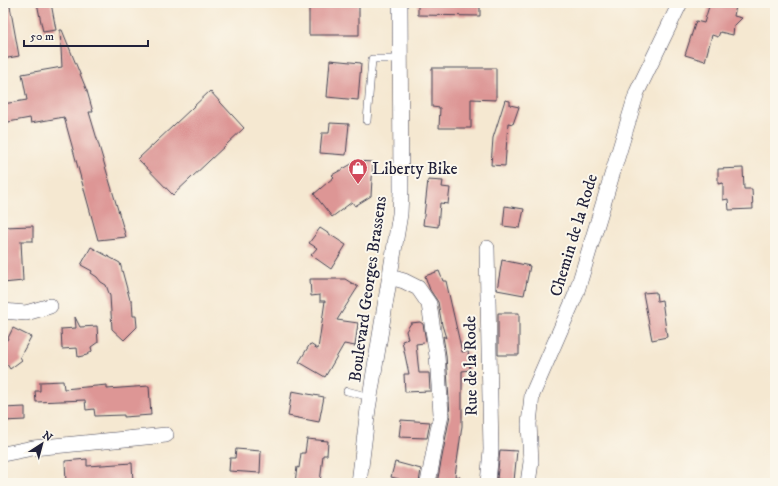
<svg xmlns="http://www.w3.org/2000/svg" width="778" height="486" font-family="'IM FELL DW Pica',serif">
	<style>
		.building { fill: #dd9695 }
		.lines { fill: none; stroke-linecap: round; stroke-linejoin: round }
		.lane-casing { stroke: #424052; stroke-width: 8 }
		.street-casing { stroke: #424052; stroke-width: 16 }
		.lane { stroke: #fff; stroke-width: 7 }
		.street { stroke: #fff; stroke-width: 15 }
		.labels { text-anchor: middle; stroke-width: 4; stroke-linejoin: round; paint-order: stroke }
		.poi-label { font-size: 17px; fill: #22223b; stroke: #fbf7ec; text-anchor: start }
		.street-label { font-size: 17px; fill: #22223b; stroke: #fbf7ec }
	</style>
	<rect width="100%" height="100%" fill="#fbf7ec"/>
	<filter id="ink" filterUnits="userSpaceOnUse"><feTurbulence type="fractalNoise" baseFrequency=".025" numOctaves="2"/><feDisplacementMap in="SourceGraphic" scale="8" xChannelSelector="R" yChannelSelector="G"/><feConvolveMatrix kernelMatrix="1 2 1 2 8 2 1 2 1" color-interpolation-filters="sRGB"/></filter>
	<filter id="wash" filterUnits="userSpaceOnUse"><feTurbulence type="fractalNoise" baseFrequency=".012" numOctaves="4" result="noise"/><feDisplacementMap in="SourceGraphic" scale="16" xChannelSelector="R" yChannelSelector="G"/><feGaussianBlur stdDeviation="0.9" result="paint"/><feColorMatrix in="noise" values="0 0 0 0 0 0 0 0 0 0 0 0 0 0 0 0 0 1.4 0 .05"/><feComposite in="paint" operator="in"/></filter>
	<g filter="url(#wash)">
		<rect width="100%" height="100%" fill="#f5e8d1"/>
		<g id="blocks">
			<path class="building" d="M37 3H51L56 30 43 32Z
				M309 3H359V35H309Z
				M418 3H480V16L418 15Z
				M710 3H724L736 6 734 16 742 18 734 26 733 35 720 32 718 37 712 35 705 61 685 55 696 21 704 23Z
				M3 6H10L19 56 3 59Z
				M60 30H62L87 91 93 112H89L126 237 98 240 64 117 31 123 30 118 3 123V104L27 100 22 74 62 67Z
				M330 60 361 63 358 100 327 97Z
				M432 68H496V100L471 99V128H439L440 108 432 107Z
				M210 91 244 128 173 195 138 159Z
				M505 100 510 101V105L519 107 513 124 508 123 505 166 491 165 493 138Z
				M330 123 349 124 346 155 320 153 322 133H329Z
				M357 161 373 162 371 196 355 206 352 202 332 217 314 194 334 177 332 175Z
				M743 168 744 189H752L753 209 729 210 728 199 723 200V183L718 184V169Z
				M428 180 443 181 442 187 450 188 448 204 440 203 438 227 423 225Z
				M505 206 524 209 520 228 503 226Z
				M33 226V241H21L23 281 3 283V227Z
				M320 228 346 245 331 269 311 255 317 248 309 243Z
				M91 247 120 263 130 300H132L133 316H136L137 327 124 340 112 329 110 296 106 285 101 282 97 277 91 273 92 271 81 265Z
				M502 260 530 266 524 295 497 290Z
				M439 271 443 281H446L462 352 468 351 470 370 462 371V426L455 476 460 477V483H437L450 415 446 355 443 336 446 338 442 325 438 302 430 290 425 276Z
				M310 279H345L358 287 337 320 358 323 355 346 344 344 325 377 299 362 310 344 318 349 325 301H320V295L311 296Z
				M656 292 657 301 662 300 667 337 652 340 643 293Z
				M498 313H519V355H498Z
				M75 317 80 327 97 326 98 342 91 347 92 351 87 355 78 357 77 348 62 349 61 329 76 328Z
				M420 322 423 324 426 341 424 343 416 344 419 373H429L430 391 405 392 404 374H409L402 341 408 339 406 331 411 323Z
				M13 328 31 337 20 357 22 360 10 369 3 358V343L7 340Z
				M63 381 64 389 107 385V389L149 386 151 415 124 417V415L95 416 94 409 86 410 85 400 36 402 35 391H40V382Z
				M292 391 324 397 319 422 288 416Z
				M25 407V420L3 421V408Z
				M401 420 430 422 427 438 399 437Z
				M307 439 328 441 327 455H323L320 483H295L297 467 299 468 301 453H305Z
				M236 449 261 451 260 473 229 471 230 458H235Z
				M500 450 517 451 514 481 497 479Z
				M87 459V466L132 463 133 483H66L65 461Z
				M395 462 421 469 419 483H398L399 479 391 477Z"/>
		</g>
	</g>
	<g filter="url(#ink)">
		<use href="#blocks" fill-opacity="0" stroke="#424052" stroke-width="1"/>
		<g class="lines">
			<defs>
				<path id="lane" d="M367 121 372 59H399
					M347 391 370 397"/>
				<path id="street" d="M487 248 491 450 488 483
					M390 277 404 281 418 288 429 304 437 356 441 414 428 483
					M3 311 26 313 50 306
					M3 454 33 448 166 435
					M359 483 368 409 400 214 401 191 400 3
					M528 483 531 462 529 424 532 395 576 294 637 92 680 3"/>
			</defs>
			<use href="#lane" class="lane-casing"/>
			<use href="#street" class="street-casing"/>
			<use href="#lane" class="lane"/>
			<use href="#street" class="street"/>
		</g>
	</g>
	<defs>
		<symbol id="shop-pin" viewBox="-11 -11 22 30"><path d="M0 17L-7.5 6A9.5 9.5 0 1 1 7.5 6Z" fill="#d1495b" stroke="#fbf7ec"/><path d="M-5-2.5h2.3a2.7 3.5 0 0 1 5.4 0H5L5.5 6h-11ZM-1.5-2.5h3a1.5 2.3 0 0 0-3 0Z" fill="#fff"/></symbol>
	</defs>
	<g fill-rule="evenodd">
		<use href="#shop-pin" x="347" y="157" width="22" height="30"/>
	</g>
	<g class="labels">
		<g class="poi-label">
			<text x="372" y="174">Liberty Bike</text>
		</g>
		<g class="street-label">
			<text transform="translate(573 235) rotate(-73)" y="6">Chemin de la Rode</text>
			<text transform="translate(367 289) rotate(-82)" y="6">Boulevard Georges Brassens</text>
			<text transform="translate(470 366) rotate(-91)" y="6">Rue de la Rode</text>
		</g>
	</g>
	<rect width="778" height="486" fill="none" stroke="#fbf7ec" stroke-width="16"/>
	<g transform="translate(42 444) rotate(36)" stroke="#fbf7ec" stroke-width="3" paint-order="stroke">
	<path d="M0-3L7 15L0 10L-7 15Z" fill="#22223b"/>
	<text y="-6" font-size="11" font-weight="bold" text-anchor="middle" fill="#22223b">N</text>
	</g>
	<path d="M24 40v6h124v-6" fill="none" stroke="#22223b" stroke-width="2"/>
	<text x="30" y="40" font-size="12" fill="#22223b" stroke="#fbf7ec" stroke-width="3" paint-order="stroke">50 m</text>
</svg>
